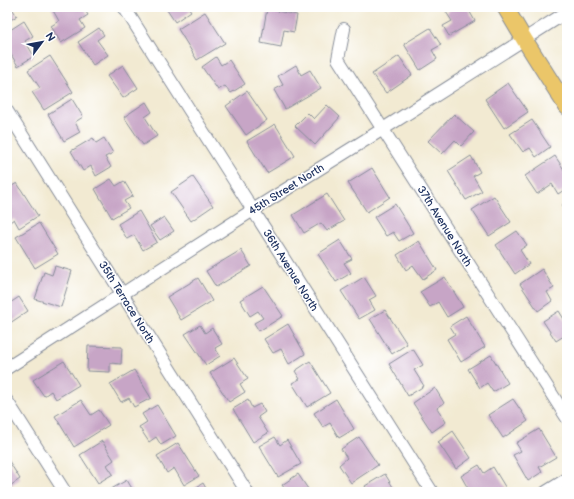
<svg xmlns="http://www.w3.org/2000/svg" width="574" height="499" font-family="'Balsamiq Sans',sans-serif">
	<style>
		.building { fill: #c7a5c6 }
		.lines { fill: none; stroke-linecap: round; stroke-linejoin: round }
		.minor-casing { stroke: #868c98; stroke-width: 14 }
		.major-casing { stroke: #868c98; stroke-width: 18 }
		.minor { stroke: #fff; stroke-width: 12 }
		.major { stroke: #ebc669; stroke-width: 16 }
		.labels { text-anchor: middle; stroke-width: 3; stroke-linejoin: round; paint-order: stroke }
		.street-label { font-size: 11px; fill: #1b2f5e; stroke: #fff }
	</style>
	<rect width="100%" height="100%" fill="#fff"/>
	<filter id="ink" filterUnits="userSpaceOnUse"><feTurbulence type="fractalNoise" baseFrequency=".025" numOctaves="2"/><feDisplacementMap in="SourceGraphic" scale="8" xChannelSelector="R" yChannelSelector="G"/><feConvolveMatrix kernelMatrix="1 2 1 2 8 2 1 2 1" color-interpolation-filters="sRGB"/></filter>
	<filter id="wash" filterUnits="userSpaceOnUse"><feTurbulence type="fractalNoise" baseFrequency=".012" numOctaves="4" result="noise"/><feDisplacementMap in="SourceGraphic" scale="16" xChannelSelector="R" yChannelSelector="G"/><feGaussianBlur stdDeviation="0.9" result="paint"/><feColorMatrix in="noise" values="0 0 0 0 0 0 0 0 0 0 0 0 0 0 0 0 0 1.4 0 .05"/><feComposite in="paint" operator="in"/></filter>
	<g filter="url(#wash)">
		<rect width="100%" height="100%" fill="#f2ead2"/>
		<g id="blocks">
			<path class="building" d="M7 7H11L17 16 7 22Z
				M51 7H83L88 15 80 20 85 28 61 43 51 26 59 21Z
				M165 7H188L191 11 175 22Z
				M454 7H467L475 21 449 36 443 26 452 21 446 12Z
				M267 9 297 15 294 32 284 30 281 47 261 43Z
				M205 12 225 43 197 60 178 29Z
				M24 21 33 36 25 41 34 56 18 66 7 48V32Z
				M99 28 104 35 97 40 108 55 93 65 78 42Z
				M430 28 441 45 432 50 437 59 420 70 404 44Z
				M50 56 73 92 44 110 32 92 40 88 28 70Z
				M399 56 412 75 386 93 372 74Z
				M216 57 221 65 229 60 245 84 231 93 225 86 218 90 202 67Z
				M123 65 138 88 123 98 107 76Z
				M296 65 301 75 310 70 321 88 285 109 274 90 283 85 278 76Z
				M508 83 528 112 504 128 485 99Z
				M247 91 267 120 246 135 226 106Z
				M72 99 83 117 75 122 80 132 64 141 48 114Z
				M146 102 152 112 145 117 157 136 143 145 124 117Z
				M327 105 340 117 315 145 295 126 308 113 314 119Z
				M454 114 474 132 461 146 455 140 442 154 428 141Z
				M532 120 550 147 536 157 530 148 523 152 510 134Z
				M275 124 295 156 267 173 247 141Z
				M93 138 96 143 104 138 113 153 105 157 111 167 96 176 91 166 83 171 71 151Z
				M471 156 480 172 473 176 482 191 466 200 448 171Z
				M555 156 567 174V188L558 194 552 184 537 194 525 176Z
				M372 168 390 197 367 212 348 183Z
				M7 172 11 179 7 182Z
				M193 177 213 206 191 221 171 192Z
				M111 179 116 186 124 181 133 196 124 201 129 208 112 218 95 189Z
				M17 183 38 216 19 228 14 219 7 224V189Z
				M327 194 344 221 327 231 321 223 304 233 293 215Z
				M494 196 511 222 489 236 472 210Z
				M567 202V213L562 205Z
				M395 204 413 233 399 241 393 232 386 236 374 217Z
				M139 211 157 242 143 250 134 235 127 239 118 224Z
				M164 217 174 231 160 240 150 226Z
				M39 223 58 254 35 268 16 237Z
				M517 231 527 245 520 250 529 264 515 274 496 245Z
				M340 240 352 259 344 263 351 273 336 282 318 254Z
				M419 241 437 270 423 279 413 265 406 270 397 255Z
				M241 250 251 266 216 287 206 271Z
				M55 266 72 271 61 307 35 299 44 272 52 275Z
				M542 269 554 288 547 292 552 301 538 311 520 284Z
				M364 277 376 296 369 300 375 310 359 319 341 291Z
				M445 277 463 307 447 317 438 302 430 307 420 292Z
				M198 278 212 301 181 320 167 297Z
				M263 286 283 316 259 331 254 323 263 318 258 311 250 316 240 300Z
				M19 297 28 311 10 323 7 319V299L10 303Z
				M385 310 407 344 392 354 370 319Z
				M559 311 567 324V334L556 341 543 321Z
				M466 316 485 347 461 362 447 339 455 334 450 326Z
				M288 324 305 354 289 364 281 349 273 353 264 339Z
				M200 325 205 333 212 328 222 344 215 348 220 356 206 365 185 334Z
				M88 346 122 347 121 364 110 363V372L87 371Z
				M413 349 423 365 414 370 424 386 408 396 389 364Z
				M491 355 508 383 493 392 487 383 480 388 468 369Z
				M234 358 248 379 240 384 245 392 229 402 210 373Z
				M64 361 79 385 56 399 51 391 44 396 33 380Z
				M310 361 330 393 307 407 292 383 300 379 295 371Z
				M134 370 151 398 134 407 129 398 121 402 110 384Z
				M435 388 444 403 437 408 446 422 432 432 413 403Z
				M336 399 354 429 339 438 330 423 323 427 314 413Z
				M513 399 528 421 503 438 488 415Z
				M81 400 91 415 99 410 109 425 74 447 55 416Z
				M248 400 252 408 260 404 265 412 258 417 268 433 253 442 233 409Z
				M157 405 176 436 161 445 156 437 149 442 139 427 147 422 142 414Z
				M539 429 556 457 539 467 542 472 528 481 513 455 521 451 516 443Z
				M453 431 471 458 456 469 438 442Z
				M275 437 280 445 287 440 301 464 278 477 259 446Z
				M359 437 378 465 351 483 339 465 347 458 341 449Z
				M102 441 114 460 107 465 113 474 98 483 80 455Z
				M178 443 199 476 184 485 174 468 167 473 157 456Z
				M7 458 20 479 7 488Z
				M479 465 484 473 493 467 507 490 504 492H470L461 476Z
				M298 474 308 489 304 492H287L282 485Z
				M385 474 396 492H368L365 486Z
				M127 480 134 492H106Z
				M203 483 208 492H189Z"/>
		</g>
	</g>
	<g filter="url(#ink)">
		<use href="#blocks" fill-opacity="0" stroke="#868c98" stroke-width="1"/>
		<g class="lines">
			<defs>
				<path id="minor" d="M124 7 432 492
					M344 29 338 59 567 418
					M7 111 247 492
					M7 368 253 210 383 129 567 12
					M7 401 65 492
					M546 492 567 479"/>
				<path id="major" d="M505 7 524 39 567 107"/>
			</defs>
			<use href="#minor" class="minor-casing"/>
			<use href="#major" class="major-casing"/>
			<use href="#minor" class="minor"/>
			<use href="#major" class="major"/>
		</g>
	</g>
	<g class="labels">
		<g class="street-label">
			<text transform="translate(286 189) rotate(-32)" y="4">45th Street North</text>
			<text transform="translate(445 226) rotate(58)" y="4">37th Avenue North</text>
			<text transform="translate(291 270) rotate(58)" y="4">36th Avenue North</text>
			<text transform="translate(127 302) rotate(58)" y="4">35th Terrace North</text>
		</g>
	</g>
	<rect width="574" height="499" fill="none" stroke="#fff" stroke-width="24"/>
	<g transform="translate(42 42) rotate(58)" stroke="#ffffff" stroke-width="3" paint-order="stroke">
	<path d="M0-3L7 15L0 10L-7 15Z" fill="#1b2f5e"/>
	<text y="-6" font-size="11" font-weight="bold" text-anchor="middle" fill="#1b2f5e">N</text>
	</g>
</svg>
